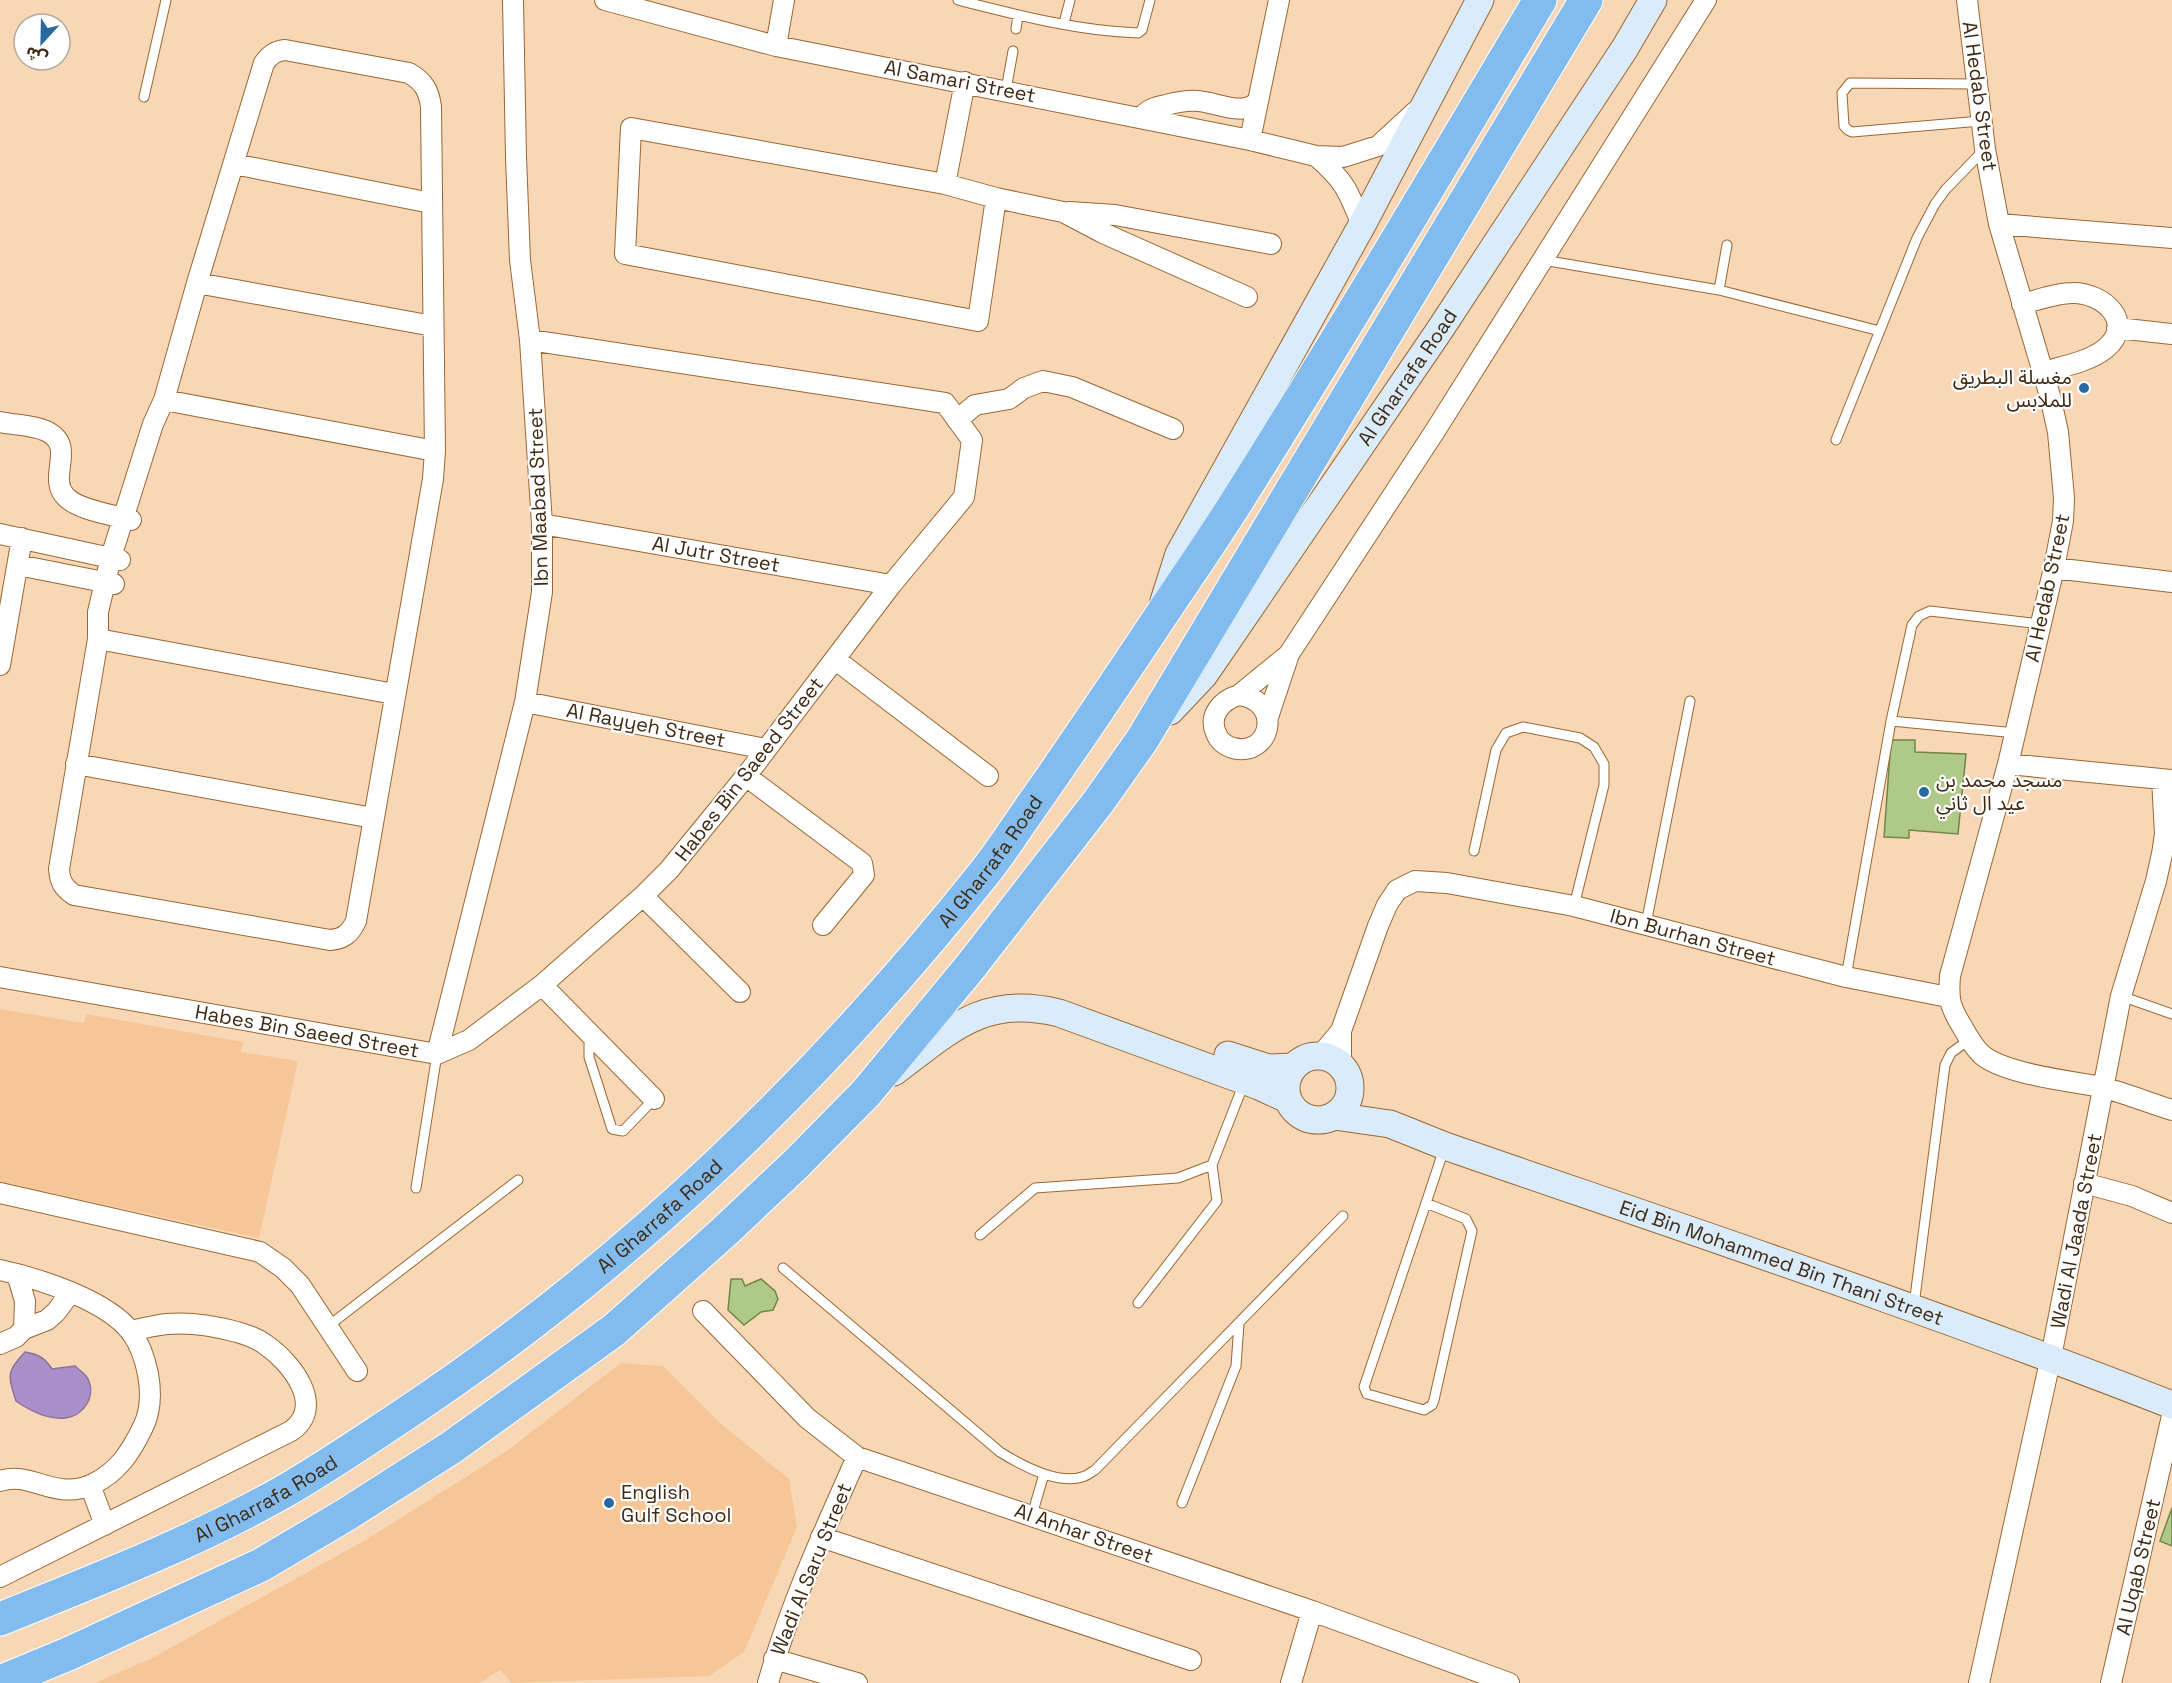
<svg xmlns="http://www.w3.org/2000/svg" width="2172" height="1683" font-family="'Space Grotesk','Noto Sans Arabic',sans-serif">
	<style>
		.built { fill: #f7c696 }
		.water { fill: #ab8fca; stroke: #8b7193; stroke-width: 1.5 }
		.building { fill: #afc989; stroke: #6f8747; stroke-width: 1.5 }
		.lines { fill: none; stroke-linecap: round; stroke-linejoin: round }
		.lane-casing { stroke: #996832; stroke-width: 11 }
		.street-casing { stroke: #996832; stroke-width: 22 }
		.secondary-casing { stroke: #996832; stroke-width: 29 }
		.highway-casing { stroke: #fff; stroke-width: 35 }
		.lane { stroke: #fff; stroke-width: 9 }
		.street { stroke: #fff; stroke-width: 20 }
		.secondary { stroke: #daebfa; stroke-width: 27 }
		.highway { stroke: #82bbee; stroke-width: 33 }
		.poi-dot { fill: #266a9f; stroke: #fefefe; stroke-width: 2 }
		.labels { text-anchor: middle; stroke-width: 4.5; stroke-linejoin: round; paint-order: stroke }
		.street-label { font-size: 20px; fill: #3f2a14; stroke: #fefefe }
		.poi-label { font-size: 20px; fill: #3f2a14; stroke: #fefefe; text-anchor: start }
	</style>
	<rect width="100%" height="100%" fill="#f8d7b7"/>
	<path class="built" d="M0 1009 84 1023 86 1014 243 1042 241 1052 298 1061 259 1238 0 1182Z
		M621 1363 663 1366 721 1424 789 1479 797 1527 744 1652 709 1676 512 1683 500 1670 479 1683H95L154 1657 362 1542 504 1453Z"/>
	<path class="water" d="M25 1352C38 1354 45 1358 52 1369L75 1366C78 1369 83 1372 86 1376 98 1393 85 1416 65 1418 47 1420 29 1410 16 1401 8 1375 6 1372 25 1352Z"/>
	<path class="building" d="M1891 740H1915V752L1966 754 1958 834 1909 830V838L1884 837Z
		M731 1279H742L745 1286 761 1279 775 1291 778 1299 773 1310 761 1312 744 1325 728 1310Z
		M2172 1508V1546L2160 1541Z"/>
	<g class="lines">
		<defs>
			<path id="lane" d="M958 0C1017 15 1078 31 1138 33L1142 30 1150 0
				M1064 23 1070 0
				M1016 29 1018 15
				M1976 84 1850 83 1842 93 1844 126 1848 130 1852 132 1981 121
				M1006 90 1013 51
				M144 97 166 0
				M1543 260 1719 290 1880 331
				M1719 290 1727 245
				M1836 440 1917 238 1935 204 1946 189 1985 149
				M1891 721 2016 733
				M1474 851 1496 750 1506 733 1523 727 1580 738 1594 747 1604 764V785L1574 906
				M1646 924 1690 701
				M1846 977 1891 721 1912 625 1919 616 1930 611 2041 624
				M2121 996 2172 1014
				M591 1035 589 1045V1057L612 1129 623 1131 654 1099
				M416 1188 437 1054
				M1426 1203 1466 1219 1472 1231 1434 1400 1432 1405 1424 1410 1371 1395 1367 1394 1364 1387Z
				M1426 1203 1444 1149
				M980 1235 1035 1188 1178 1178 1212 1165
				M783 1268 1000 1452C1021 1465 1057 1485 1082 1477 1087 1476 1091 1472 1095 1470L1343 1216
				M1138 1303 1217 1201 1212 1165 1244 1083
				M1914 1305 1945 1065 1951 1053 1970 1039
				M327 1327 518 1180
				M1182 1503 1236 1366 1239 1324
				M1032 1515 1044 1474"/>
			<path id="street" d="M605 0 776 46 1250 140 1316 156 1343 157 1378 146 1416 111
				M1967 0 1985 149 1999 224 2050 396 2058 432 2064 498 2063 521 2054 568 2008 764 1950 976C1948 1000 1950 1007 1963 1028 1968 1037 1974 1047 1981 1054 2003 1074 2071 1081 2101 1087 2125 1093 2149 1103 2172 1110
				M776 46 784 0
				M285 50 409 73C423 81 429 90 431 107L435 451 433 479 356 921C350 934 343 939 330 940L74 895C63 887 60 882 59 869L98 639V612L111 557 153 424 164 400 197 283 264 63C270 55 275 51 285 50Z
				M1141 118C1148 109 1155 107 1166 105 1177 102 1187 100 1198 101 1216 102 1243 117 1257 102
				M1250 140 1279 0
				M1316 156C1344 180 1348 190 1362 225
				M234 164 431 203
				M945 184 996 198 978 321 625 254 631 128 945 184 965 82
				M996 198 1063 212 1103 233 1247 297
				M1069 212 1115 215 1271 244
				M1999 224 2172 238
				M197 283 433 326
				M2022 304C2038 300 2056 293 2072 293 2103 292 2137 323 2105 349 2088 362 2064 366 2044 372
				M2117 328 2172 334
				M164 400 435 451
				M957 420 975 405 1009 399 1024 388 1043 381 1072 387 1173 429
				M0 422C14 425 33 425 46 431 78 446 46 477 66 497 78 510 114 515 131 520
				M542 524 891 585
				M0 534 120 560
				M18 565 114 584
				M2054 568 2172 582
				M98 639 394 694
				M836 660 988 776
				M0 665 22 538
				M1239 695C1284 701 1271 758 1233 748 1226 746 1219 741 1216 733 1208 715 1222 700 1239 695L1287 656
				M525 702 766 749
				M1268 717 1289 654 1435 431 1706 0
				M76 764 373 818
				M2008 764 2172 780
				M746 776 862 863 864 875 823 925
				M643 896 740 992
				M0 977 437 1054 469 1040 542 985 643 896 669 870 746 776 891 585 964 497 972 440 945 403 530 340
				M542 985 654 1099
				M437 1054 525 702 542 592V524L530 340 520 260 516 157 513 0
				M1320 1056 1341 1031
				M1341 1065V1031L1378 926 1387 905 1397 890 1415 881 1447 883 1574 906 1846 977 1948 997
				M2084 1183 2132 1196 2172 1213
				M0 1193 260 1252 283 1268 300 1285 357 1371
				M0 1270C37 1278 107 1300 131 1332 140 1344 145 1359 148 1374 151 1391 151 1411 143 1427 131 1452 118 1472 93 1484 55 1502 31 1470 0 1481
				M17 1274 25 1301 24 1329
				M703 1311 807 1418 857 1457 1312 1611 1509 1683
				M0 1344 16 1337 24 1329 47 1320 56 1312 71 1292
				M90 1485 105 1525
				M821 1537 1191 1660
				M0 1577 291 1431C326 1407 292 1363 266 1345 257 1338 247 1335 237 1332 215 1326 189 1322 167 1324 155 1325 142 1329 130 1331
				M774 1659 857 1683
				M768 1683C790 1605 824 1531 857 1457
				M1291 1683 1312 1611
				M1979 1683 2051 1357 2121 996 2156 881 2162 854 2165 834 2162 779
				M2111 1683 2172 1416"/>
			<g id="secondary">
				<path d="M1164 601 1179 554 1362 225 1480 0"/>
				<path id="s1" d="M1170 711 1204 675 1439 331 1625 48 1653 0"/>
				<path d="M1228 1055 1268 1068 1293 1067"/>
				<circle cx="1318" cy="1088" r="32"/>
				<path d="M894 1072C950 1030 984 994 1059 1013L1259 1086 1287 1099"/>
				<path id="s2" d="M1334 1116 1390 1124 1445 1146C1688 1230 1932 1311 2172 1405"/>
			</g>
			<g id="highway">
				<path id="s3" d="M0 1619C96 1580 193 1543 283 1492 323 1469 361 1443 399 1418 622 1271 819 1081 985 872 1004 848 1020 822 1038 797 1078 740 1116 683 1154 626 1182 584 1210 544 1237 501 1341 336 1440 168 1540 0"/>
				<path d="M0 1682 68 1654 261 1565 347 1514 452 1447 614 1330 724 1232 797 1163 866 1093 971 966 1099 801 1142 740 1586 0"/>
			</g>
		</defs>
		<use href="#lane" class="lane-casing"/>
		<use href="#street" class="street-casing"/>
		<use href="#secondary" class="secondary-casing"/>
		<use href="#highway" class="highway-casing"/>
		<use href="#lane" class="lane"/>
		<use href="#street" class="street"/>
		<use href="#secondary" class="secondary"/>
		<use href="#highway" class="highway"/>
	</g>
	<g class="poi-dot">
		<circle cx="2084" cy="388" r="6"/>
		<circle cx="1924" cy="792" r="6"/>
		<circle cx="609" cy="1503" r="6"/>
	</g>
	<g class="labels">
		<g class="street-label">
			<text transform="translate(960 81) rotate(11)" y="7">Al Samari Street</text>
			<text transform="translate(1980 96) rotate(82)" y="7">Al Hedab Street</text>
			<text dy="7" stroke="none"><textPath href="#s1" startOffset="410">Al Gharrafa Road</textPath></text>
			<text transform="translate(538 497) rotate(-92)" y="7">Ibn Maabad Street</text>
			<text transform="translate(716 554) rotate(10)" y="7">Al Jutr Street</text>
			<text transform="translate(2047 588) rotate(-78)" y="7">Al Hedab Street</text>
			<text transform="translate(646 725) rotate(11)" y="7">Al Rayyeh Street</text>
			<text transform="translate(749 769) rotate(-52)" y="7">Habes Bin Saeed Street</text>
			<text dy="7" stroke="none"><textPath href="#s3" startOffset="1264">Al Gharrafa Road</textPath></text>
			<text transform="translate(1693 937) rotate(15)" y="7">Ibn Burhan Street</text>
			<text transform="translate(307 1031) rotate(10)" y="7">Habes Bin Saeed Street</text>
			<text dy="7" stroke="none"><textPath href="#s3" startOffset="778">Al Gharrafa Road</textPath></text>
			<text transform="translate(2076 1231) rotate(-79)" y="7">Wadi Al Jaada Street</text>
			<text dy="7" stroke="none"><textPath href="#s2" startOffset="472">Eid Bin Mohammed Bin Thani Street</textPath></text>
			<text dy="7" stroke="none"><textPath href="#s3" startOffset="292">Al Gharrafa Road</textPath></text>
			<text transform="translate(1084 1533) rotate(19)" y="7">Al Anhar Street</text>
			<text transform="translate(2138 1567) rotate(-77)" y="7">Al Uqab Street</text>
			<text transform="translate(811 1569) rotate(-68)" y="7">Wadi Al Saru Street</text>
		</g>
		<g class="poi-label">
			<text x="2072" y="384" text-anchor="end">مغسلة البطريق<tspan x="2072" dy="23">للملابس</tspan></text>
			<text x="1936" y="787">مسجد محمد بن<tspan x="1936" dy="23">عيد ال ثاني</tspan></text>
			<text x="621" y="1499">English<tspan x="621" dy="23">Gulf School</tspan></text>
		</g>
	</g>
	<g transform="translate(42 42) rotate(202)"><circle r="28" fill="#fefefe" stroke="#b2a9a0" stroke-width="1.5"/>
	<path d="M0-4.5L10 22L0 15L-10 22Z" fill="#266a9f"/>
	<text y="-9" font-size="16" font-weight="bold" text-anchor="middle" fill="#3f2a14">ش</text>
	</g>
</svg>
